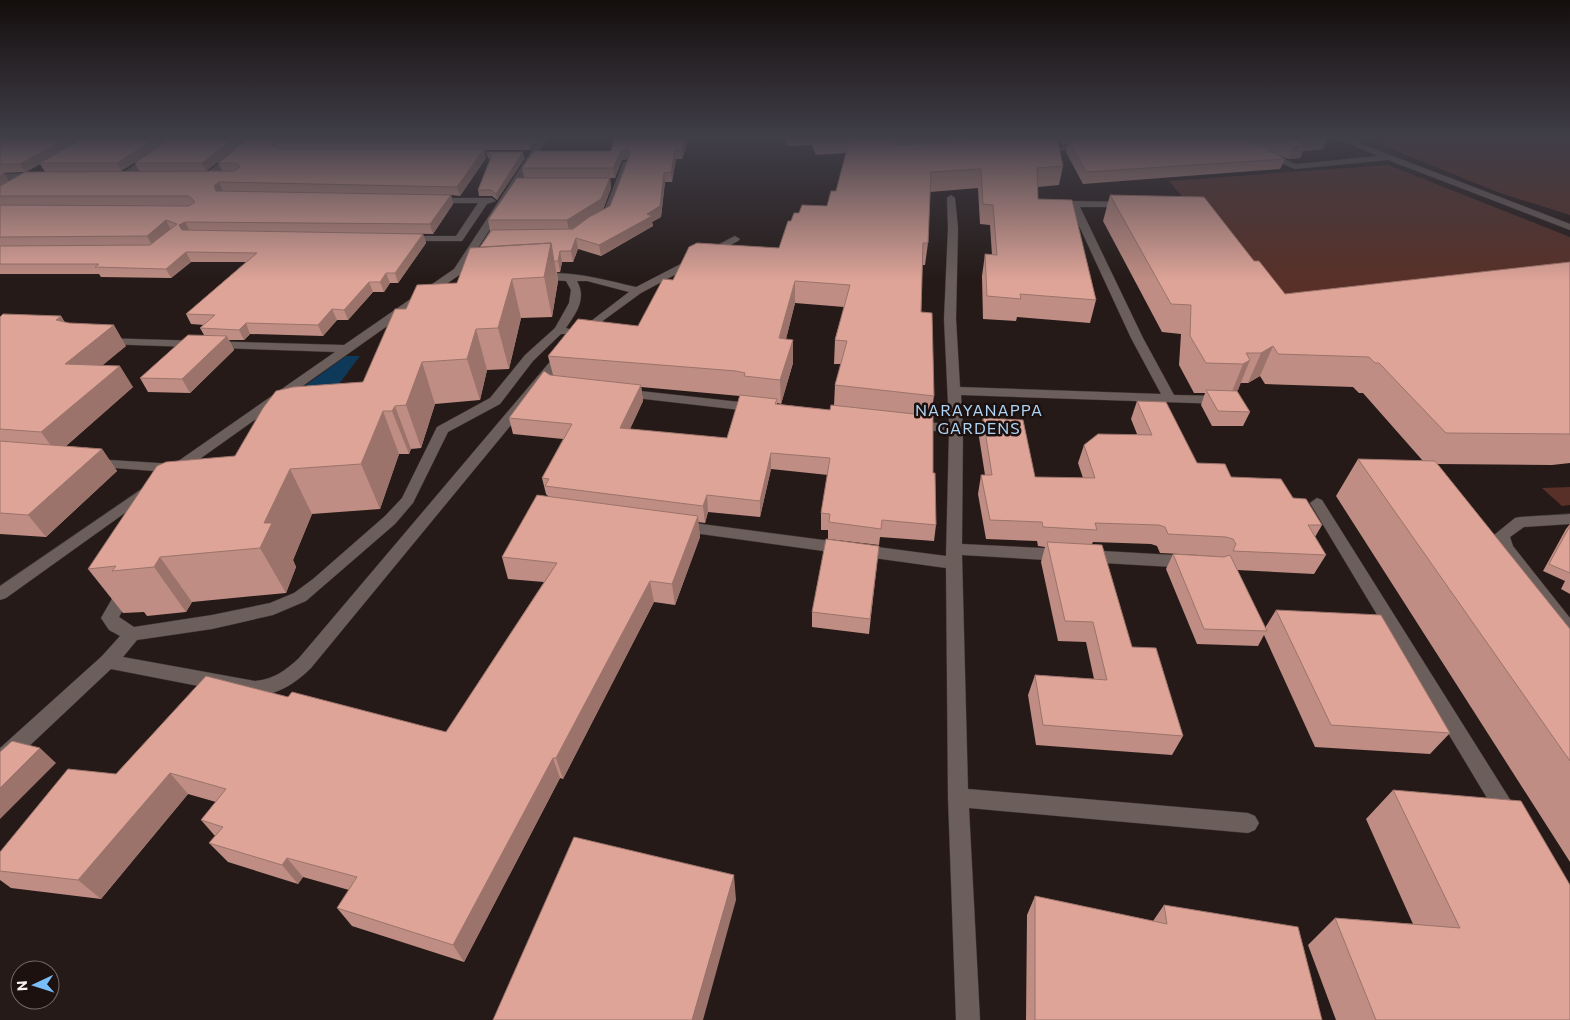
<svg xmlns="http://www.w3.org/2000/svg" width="1570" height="1020" font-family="Commissioner,sans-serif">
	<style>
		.green { fill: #583028 }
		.water { fill: #0f3958 }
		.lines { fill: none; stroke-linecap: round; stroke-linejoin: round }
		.minor-casing { stroke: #3d3433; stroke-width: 1 }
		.minor { fill: #6b5e5b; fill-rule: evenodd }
		.wall { fill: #bf8d83; fill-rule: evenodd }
		.shaded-wall { fill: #9b736a }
		.building { fill: #dea498; stroke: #9b736a }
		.labels { text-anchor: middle; stroke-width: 5; stroke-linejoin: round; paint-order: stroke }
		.neighbourhood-label { font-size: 16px; letter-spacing: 1px; fill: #aed3f3; stroke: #1c110f }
	</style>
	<rect width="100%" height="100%" fill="#251a18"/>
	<path class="green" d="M1364 138H1570V215L1500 193Z
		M1388 165 1570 237V275L1272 303 1169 181Z
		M1570 487V505L1562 506 1542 488Z"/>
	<path class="water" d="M346 356H360L324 404 263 416Z"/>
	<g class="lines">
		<defs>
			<path id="minor" d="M175 138H184L127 178H121V174Z
				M252 138H260L212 177H206V173Z
				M540 138H548L462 273 180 473 89 466 87 463 89 460 94 459 174 464 335 352 104 344 100 342V338L344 345 454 269Z
				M1336 138H1346L1570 224V230L1388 160 1295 169 1262 155 1269 153 1296 164 1378 156Z
				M1086 145 1090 147 1089 149 1039 152 1035 150 1039 148Z
				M627 161 631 163 615 208 607 210 605 208 623 163Z
				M0 174 36 173 40 176 36 179 0 180Z
				M951 195 955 198 958 228 956 319 960 387 1161 394 1131 338 1069 204 1074 201 1127 202 1132 205 1130 207H1080L1143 338 1174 395 1222 396 1228 400 1222 404 961 395 963 429 962 544 1063 549 1069 551 1071 555 1069 559 1063 561 962 555 968 789 1248 813 1255 816 1259 823 1255 830 1248 833 969 808 980 1020H956L948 798 946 568 679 531 674 530 671 526 674 522 679 521 946 556 949 432 912 429 905 425 912 421 949 424 944 319 948 228 947 198Z
				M429 198H492L496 201 487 204 462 241H401L399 239 404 236H456L478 203H432L429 202Z
				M735 236 740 239 738 241 641 293 582 336 576 333 578 331 629 292 587 281H577C587 299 576 313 566 328L573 330V334H561L533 361 500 404 448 432 413 503 395 524 306 601 273 615 212 629 137 640 123 657 255 681C274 679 285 671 299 658L559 351H567V357L311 668C295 684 278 694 255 697L111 669 7 767 0 770V748L102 656 120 636 109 630 101 618 121 583 127 581 133 583 135 587 119 617 134 627 212 615 270 603 294 593 313 579 385 516 402 498 437 427 490 398 525 355 555 328 569 303 571 290 566 281 534 279V275C565 268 605 280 636 287Z
				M622 389 758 404 765 408 758 412 618 396 616 393 618 390Z
				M152 482 159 487 157 490 6 598 0 600V586Z
				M1317 498 1322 500 1516 809 1519 816 1516 823 1509 826 1502 823 1310 503Z
				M1570 514V524L1524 527 1510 537 1513 546 1570 618V637L1564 635 1500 552 1494 535 1515 518 1520 517Z
				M1086 550 1190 556 1196 558 1198 562 1196 566 1190 568 1086 562 1080 560 1078 556 1080 552Z"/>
		</defs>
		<use href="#minor" class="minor-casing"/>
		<use href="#minor" class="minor"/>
	</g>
	<path class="wall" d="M0 138H538L530 150H484L486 158 460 196 451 195 453 204 433 234 384 233 423 234 426 243 398 283H390L384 292H373L348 320H337L323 336 250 334 244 340H229L234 350 190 393 148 392 140 378 204 335 200 328 204 325 191 324 186 314 246 262H191L171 278 101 277 99 274H0V205H190H0ZM244 142 218 163 222 171 9 181 3 173 26 172 40 164 45 172 121 171 137 161 135 163 139 171H206Z
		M689 138 682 159H676L672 182H665L661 217 652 222 653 226 601 256 578 249 573 262H562L560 272H557L558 281 552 317 521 318 509 369 487 370 480 400 435 404 421 448 411 449 409 454H399L380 509 312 514 293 560 296 567 286 593 192 602 186 612 147 616 144 612 123 613 88 569 235 456 363 382 406 309 457 283 490 231 488 220 524 178 522 168 611 151ZM628 159 610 206 597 213 603 210 611 188 610 178H615L622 160Z
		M785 138H1057L1063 166 1059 185 1038 187V199L1096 300 1090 323 1017 317 1016 321 983 319 982 276 985 254 992 255 990 225 980 224 978 188 930 192 928 243 925 265H922L921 312 934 396 931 416 933 473 936 525 934 541 880 537 879 545 828 539V530H821V513L828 475 771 469 760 517 708 512 705 523 698 522 700 537 675 605 654 602 563 779 560 778 464 962 352 926 337 908 349 890 303 877 298 884 228 862 209 843 215 836 201 820 216 802 188 794 101 899 11 888 0 880V852L116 774 288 697 446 732 544 582 508 579 502 557 548 496 546 494 542 478 563 439 513 434 509 418 550 375H553L548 356 638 326 673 280 779 248 791 221 799 213 827 206 836 191 846 153 816 155 812 145 788 146ZM795 303 844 307 835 340 834 364H841L835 385 834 405 830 410 777 404V403L781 404 793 363 786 339ZM641 387 740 396 727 438 630 429 643 401Z
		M1059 138H1328L1323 149 1303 151 1300 158 1288 159 1276 154 1285 159 1280 169 1083 184 1066 152 1068 144 1062 145Z
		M486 152 525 158 497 200 492 196H479L478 190 490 159 488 158Z
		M1110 195 1254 261 1285 294 1570 262V463L1552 465 1437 464 1570 629V862L1336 496 1358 459 1423 461 1363 393H1359L1353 387 1265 384 1260 376 1248 383H1240L1238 390 1235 391 1250 412 1243 426H1212L1201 405 1205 393H1194L1179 365 1181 334 1162 332 1103 221Z
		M61 316 65 323 126 346 102 365 133 387 66 446 102 449 117 471 46 537 0 534V317Z
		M1137 401 1197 463 1231 477 1293 498 1322 525 1315 537 1326 555 1314 574 1237 570 1265 628 1276 610 1450 733 1430 754 1315 747 1264 635 1258 646 1197 644 1166 569 1173 554 1217 556 1160 553 1157 546 1151 544 1093 542 1092 544 1132 647 1183 736 1172 755 1036 745 1028 695 1035 675 1094 679 1086 642 1058 641 1041 562 1045 547 1038 546 1037 541 986 539 978 494 981 475H985L979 437 983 418 1035 477 1083 478 1078 463 1084 445 1137 434 1131 419Z
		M1570 524V594L1561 589 1565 581 1543 571 1566 529Z
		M879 546 869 634 812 627V612Z
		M1393 790 1570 1020H1336L1308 945 1335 918 1413 924 1366 819Z
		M1035 896 1153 921 1164 905 1322 1020H1026L1027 915Z"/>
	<path class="shaded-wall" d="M0 138H13L0 144Z
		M67 138H86L26 172 20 164Z
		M156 138H173L121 171 117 163Z
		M235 138H249L206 171 202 163Z
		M531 138H538L530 150 528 142Z
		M685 138H689L682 159 681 150Z
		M898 138 897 156 893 141Z
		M1316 138H1328L1323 149 1303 151 1300 158 1288 159 1295 140Z
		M275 142 278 150 272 145Z
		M484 149 486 158 460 196 457 187Z
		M629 150 630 159 622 160 615 178 613 168 621 151Z
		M675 150 676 159 672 182 671 172Z
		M523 152 525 158 497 200 496 194Z
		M4 173 9 181 0 187V175Z
		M664 173 665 182 661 217 652 222 653 226 601 256 599 245 647 214Z
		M610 178 611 188 603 210 569 231 567 220Z
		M219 182 223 191 218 194 214 186Z
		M451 195 453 204 433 234 430 224Z
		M166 220 171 230 152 245 147 236Z
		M185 222 190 231 184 234 179 225Z
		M423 234 426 243 398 283 395 273Z
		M576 238 578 249 573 262 571 251Z
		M551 243 558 281 552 317 544 277Z
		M560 251 562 262 560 272 558 261Z
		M186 252 191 262 171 278 166 269Z
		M386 273 390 283 384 292 380 282Z
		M512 279 521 318 509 369 498 328Z
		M795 281V303L780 362 779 338Z
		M369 282 373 292 348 320 344 310Z
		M332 309 337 320 323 336 318 325Z
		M61 316 74 337 56 320Z
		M246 323 250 334 244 340 239 330Z
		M114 325 126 346 79 385 65 364Z
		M476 329 487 370 480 400 467 359Z
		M227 336 234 350 190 393 182 379Z
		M793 340V363L781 404 780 380Z
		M1273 346 1260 376 1248 383 1261 353Z
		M1250 360 1238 390 1231 394 1243 364Z
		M422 362 435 404 421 448 406 405Z
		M120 366 133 387 57 454 41 432Z
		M641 385 643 401 623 444 620 428Z
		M395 406 411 449 409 454 392 411Z
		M383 411 399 454 380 509 361 464Z
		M102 449 117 471 46 537 28 515Z
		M771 453V469L760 517V501Z
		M290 469 312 514 293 560 296 567 286 593 260 548 264 523Z
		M707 495 708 512 705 523 703 506Z
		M698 516 700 537 675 605 672 584Z
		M160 557 192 602 186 612 154 567Z
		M650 581 654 602 563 779 556 758Z
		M40 748 56 763 0 819V788Z
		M553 758 560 778 464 962 453 945Z
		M170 773 188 794 101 899 78 880Z
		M287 858 303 877 298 884 282 865Z
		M734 875 736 900 703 1020H692Z"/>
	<path class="building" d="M8 138H67L20 164H0V142Z
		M83 138H156L117 163H40Z
		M171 138H235L202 163H135Z
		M249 138H531L528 142H275L272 145 278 149H484L457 187 219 182 214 186 216 191 451 195 430 224 185 222 179 225 182 230 423 234 395 273H386L380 282H369L344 310 332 309 318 325 246 323 239 330 200 328 215 315 186 314 257 253 186 252 166 269 95 267 99 264H0V246L150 245 177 224 166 220 147 236 0 237V205L189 206 195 202 189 196H0V186L25 172 234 171 240 167 237 163H218Z
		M614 138H685L681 150H675L671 172 664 173 660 206 647 214 652 216 599 245 576 238 571 251H560L558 261H554L551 243 480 247 492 230 573 229 589 217 610 206 631 152 629 150 621 151 613 168H522L534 151H611Z
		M850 138H898L893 141 899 145 1010 138H1057L1063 166 1037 168 1038 199 1072 200 1096 300 1020 294 1021 299 987 296 985 254 997 255 993 205 983 204 981 169 931 172 928 243H923L921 312 932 313 934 396 835 385 847 341 835 340 850 285 795 281 779 338 793 340 780 380 744 376 745 373 736 371 548 356 578 319 638 326 663 279 673 280 689 247 697 243 779 248 788 221H791L794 213H799L802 205 827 206 831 191H836Z
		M1123 138H1242L1273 150H1269L1285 159 1086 172 1069 141Z
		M1272 138H1316L1295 140 1305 145 1293 146Z
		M486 152H523L496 194 491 190H478L492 155Z
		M517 178H610L601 199 567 220H488Z
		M1110 195 1204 197 1254 261H1259L1285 294 1570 262V434L1446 433 1379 363H1375L1369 357 1278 354 1273 346 1261 353H1246L1250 360 1243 364 1206 363 1190 336 1191 305 1171 304Z
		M551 243 544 277 512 279 498 328 476 329 467 359 422 362 406 405 395 406 392 411H383L361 464 290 469 264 523H272L260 548 160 557 154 567 112 571 116 566 88 569 157 466 166 462 235 456 263 408 276 391 293 387 363 382 395 309H406L417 285 457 283 470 248Z
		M3 314 61 316 56 320 69 323 114 325 65 364 120 366 41 432 0 429V317Z
		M188 335 227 336 182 379 140 378Z
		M544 371 550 375 641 385 620 428 727 438 740 395 777 399 775 404 830 410 831 405 933 416V473H935L936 525 882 520 881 529 829 522 830 514 821 513 830 458 771 453 760 501 707 495 703 506 545 486 549 479 542 478 572 424 509 418Z
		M1206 390 1237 391 1250 412 1218 411Z
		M1137 401 1166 402 1197 463 1225 464 1231 477 1281 479 1293 498 1306 499 1322 525H1308L1326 555 1233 551 1236 544 1233 539 1226 537 1168 534 1165 527 1159 525 1095 523 1097 530 1043 527 1042 522 990 520 981 475H992L983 418 1023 420 1035 477 1095 478 1084 445 1098 434 1152 435Z
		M0 441 102 449 28 515 0 513Z
		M1358 459 1435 461 1570 629V761Z
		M537 495 698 516 672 584 650 581 556 758H553L453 945 337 908 357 877 287 858 282 865 209 843 223 827 201 820 226 789 170 773 78 880 0 871V852L68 769 116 774 206 676 288 697 292 692 446 732 557 563 502 557Z
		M1570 526V573L1549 564Z
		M826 539 879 546 870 619 812 612Z
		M1047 542 1102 545 1132 647 1156 648 1183 736 1043 725 1035 675 1107 680 1093 622 1065 621Z
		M1173 554 1224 557 1230 555 1267 631 1204 629Z
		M1276 610 1381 615 1450 733 1331 725Z
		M12 741 40 748 0 788V752Z
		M1393 790 1521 801 1570 885V1020H1376L1335 918 1460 928Z
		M574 837 734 875 692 1020H493Z
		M1035 896 1167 924 1164 905 1298 927 1322 1020H1035Z"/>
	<linearGradient id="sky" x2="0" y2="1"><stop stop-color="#140e0d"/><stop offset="0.49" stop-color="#403e48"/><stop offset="1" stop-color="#403e48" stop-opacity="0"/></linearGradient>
	<rect width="1570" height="281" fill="url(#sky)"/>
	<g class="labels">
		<g class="neighbourhood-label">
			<text x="979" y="416">NARAYANAPPA<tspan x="979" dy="18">GARDENS</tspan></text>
		</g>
	</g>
	<g transform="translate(35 985) rotate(266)"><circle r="24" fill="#1c110f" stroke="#756b69"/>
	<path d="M0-4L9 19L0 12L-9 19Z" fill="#7abef8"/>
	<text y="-8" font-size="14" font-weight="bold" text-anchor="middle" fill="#faf2f0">N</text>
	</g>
</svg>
